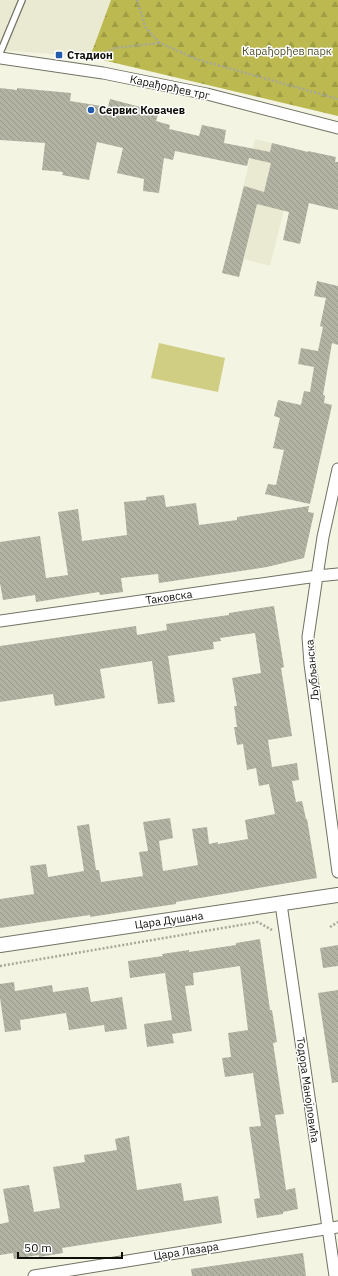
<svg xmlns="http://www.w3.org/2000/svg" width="338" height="1276" font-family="'IBM Plex Sans',sans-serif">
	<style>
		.built { fill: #e9ead1 }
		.forest { fill: url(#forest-firs) }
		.pitch { fill: #cfce82 }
		.building { fill: url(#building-back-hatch) }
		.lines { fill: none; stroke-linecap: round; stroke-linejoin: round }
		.service-casing { stroke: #727264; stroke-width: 8 }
		.minor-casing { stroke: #727264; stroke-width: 13 }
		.tertiary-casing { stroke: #727264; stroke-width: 16 }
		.path { stroke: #a7a79a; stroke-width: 2.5; stroke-dasharray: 2 2; stroke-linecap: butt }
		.service { stroke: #fff; stroke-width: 5.5 }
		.minor { stroke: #fff; stroke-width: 11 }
		.tertiary { stroke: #fff; stroke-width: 14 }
		.poi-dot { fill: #205bac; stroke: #fff; stroke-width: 1.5 }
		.labels { text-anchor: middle; stroke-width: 3; stroke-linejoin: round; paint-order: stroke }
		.park-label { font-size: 11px; fill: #525126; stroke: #fff }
		.poi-label { font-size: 11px; font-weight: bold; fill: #0d0e08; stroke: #fff; text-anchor: start }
		.street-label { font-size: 11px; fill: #0d0e08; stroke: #fff }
	</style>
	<defs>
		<pattern id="forest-firs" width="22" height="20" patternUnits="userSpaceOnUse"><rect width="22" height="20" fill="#bbb94f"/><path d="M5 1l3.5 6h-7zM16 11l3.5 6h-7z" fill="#a09e43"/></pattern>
		<pattern id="building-back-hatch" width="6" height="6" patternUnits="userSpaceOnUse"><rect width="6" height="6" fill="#b3b3a3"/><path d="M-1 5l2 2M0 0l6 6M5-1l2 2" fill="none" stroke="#99998b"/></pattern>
	</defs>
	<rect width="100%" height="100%" fill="#f4f4e3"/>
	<path class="built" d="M0 0H111L90 57 0 50Z
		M255 139 299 150 270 266 244 259 239 277 222 273Z"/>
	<path class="forest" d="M111 0H338V116L90 57Z"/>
	<path class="pitch" d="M159 343 225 358 218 392 151 378Z"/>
	<path class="building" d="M0 88 17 90V88L71 93 70 101 108 107 110 99 159 112 156 121 170 125 169 129 178 131 199 136 202 125 226 130 224 143 270 152 272 143 308 152V151L336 157 335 162H338V210L309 203 300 244 283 240 289 212 257 204 239 277 222 273 244 186 264 192 271 163 249 158 247 166 175 151 173 160 164 158 159 193 143 191 144 179 117 173 123 148 97 142 89 180 62 175 63 172 42 170 45 143 0 140Z
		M317 281 338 286V345L332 343 323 395 325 396 324 403 332 405 310 504 265 494 268 484 276 485 284 450 273 448 280 418 274 416 278 400 301 405 304 391 310 392 314 367 298 364 301 348 318 351 323 327 320 326 326 298 314 296Z
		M164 495 166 507 196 503 199 525 237 520V517L309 506 308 512 314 513 304 558 267 567 159 583 158 574 121 578 123 592 100 595 99 592 36 602 35 595 3 600 0 583V542L40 536 46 578 68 575 58 512 78 509 82 541 127 535 124 502 146 500V497Z
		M274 606 284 667 281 668 292 736 268 740 272 767 297 763 299 780 292 781 296 802 302 801 306 819H307L317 878 176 902V904L156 907 90 917V915L0 928V899L34 894 30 866 46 864 48 877 84 871 77 826 89 824 96 870H99L101 882 143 876 139 852 148 851 143 822 170 818 173 838 159 841 163 871 198 865 192 829 207 827 209 844 218 842V844L248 839 245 820 275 814 269 784 259 786 256 768 247 770 243 744 237 745 234 727H237L234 706H237L232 678 261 673 255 633 220 638 221 641 213 642 214 649 168 656 175 702 158 704 152 661 100 669 105 698 55 706 53 694 0 702V646L136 626 137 635 167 630 166 624 229 615V613Z
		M260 939 270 1010H272L277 1042 273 1043 284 1114 275 1115 286 1190 295 1188 298 1209 283 1212V1214L257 1218 254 1199 260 1198 249 1127 261 1126 253 1073 225 1077 222 1058 231 1057 228 1033 248 1030 240 966 193 973 194 985 185 986 192 1031 172 1034 174 1043 147 1047 144 1024 172 1020 165 973 130 978 128 961 163 956 162 954 189 950V952L236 945V943Z
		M338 945V966L323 968 320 948Z
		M14 982 15 991 52 985 53 992 88 987 91 1002 122 997 127 1029 105 1032 104 1025 69 1030 66 1013 20 1020 21 1030 5 1032 0 998V984Z
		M338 990V1082L332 1083 318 993Z
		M129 1136 137 1190 181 1183 184 1201 218 1196 222 1223 62 1248 63 1253 39 1257V1255L14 1259 13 1253 0 1255V1224L9 1222 3 1189 29 1185 34 1212 60 1208 53 1167 85 1162 84 1155 117 1150 115 1139Z
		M303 1253 306 1276H192L191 1269Z"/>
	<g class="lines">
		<defs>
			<path id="service" d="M0 53 22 0"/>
			<path id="minor" d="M0 58 103 73 207 94 338 128
				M338 469 323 537 317 576 308 637 310 664 338 872
				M0 621 317 576 338 574
				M281 904 335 1276
				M34 1276 338 1227"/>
			<path id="tertiary" d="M0 945 338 895"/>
		</defs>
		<use href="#service" class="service-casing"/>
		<use href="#minor" class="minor-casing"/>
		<use href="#tertiary" class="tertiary-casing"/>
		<path class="path" d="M137 0 146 28 160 43 196 59 338 99
			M91 58 115 48 160 43
			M330 927 338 922
			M0 966 258 922 272 930"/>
		<use href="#service" class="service"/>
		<use href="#minor" class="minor"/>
		<use href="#tertiary" class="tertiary"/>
	</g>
	<g class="poi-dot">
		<rect x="55" y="51" width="8" height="8" rx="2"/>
		<circle cx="91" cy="110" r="4"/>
	</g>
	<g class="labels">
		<g class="park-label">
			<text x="287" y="55">Карађорђев парк</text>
		</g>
		<g class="poi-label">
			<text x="67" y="59">Стадион</text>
			<text x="99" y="114">Сервис Ковачев</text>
		</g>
		<g class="street-label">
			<text transform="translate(170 87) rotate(12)" y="4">Карађорђев трг</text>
			<text transform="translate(169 597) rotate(-8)" y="4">Таковска</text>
			<text transform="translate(312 670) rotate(-95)" y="4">Љубљанска</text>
			<text transform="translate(169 920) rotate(-8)" y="4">Цара Душана</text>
			<text transform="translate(308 1090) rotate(82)" y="4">Тодора Манојловића</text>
			<text transform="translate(186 1251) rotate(-9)" y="4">Цара Лазара</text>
		</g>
	</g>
	<path d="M18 1252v6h104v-6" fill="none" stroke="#0d0e08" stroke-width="2"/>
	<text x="24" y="1252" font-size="12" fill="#0d0e08" stroke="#ffffff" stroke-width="3" paint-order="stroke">50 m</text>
</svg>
